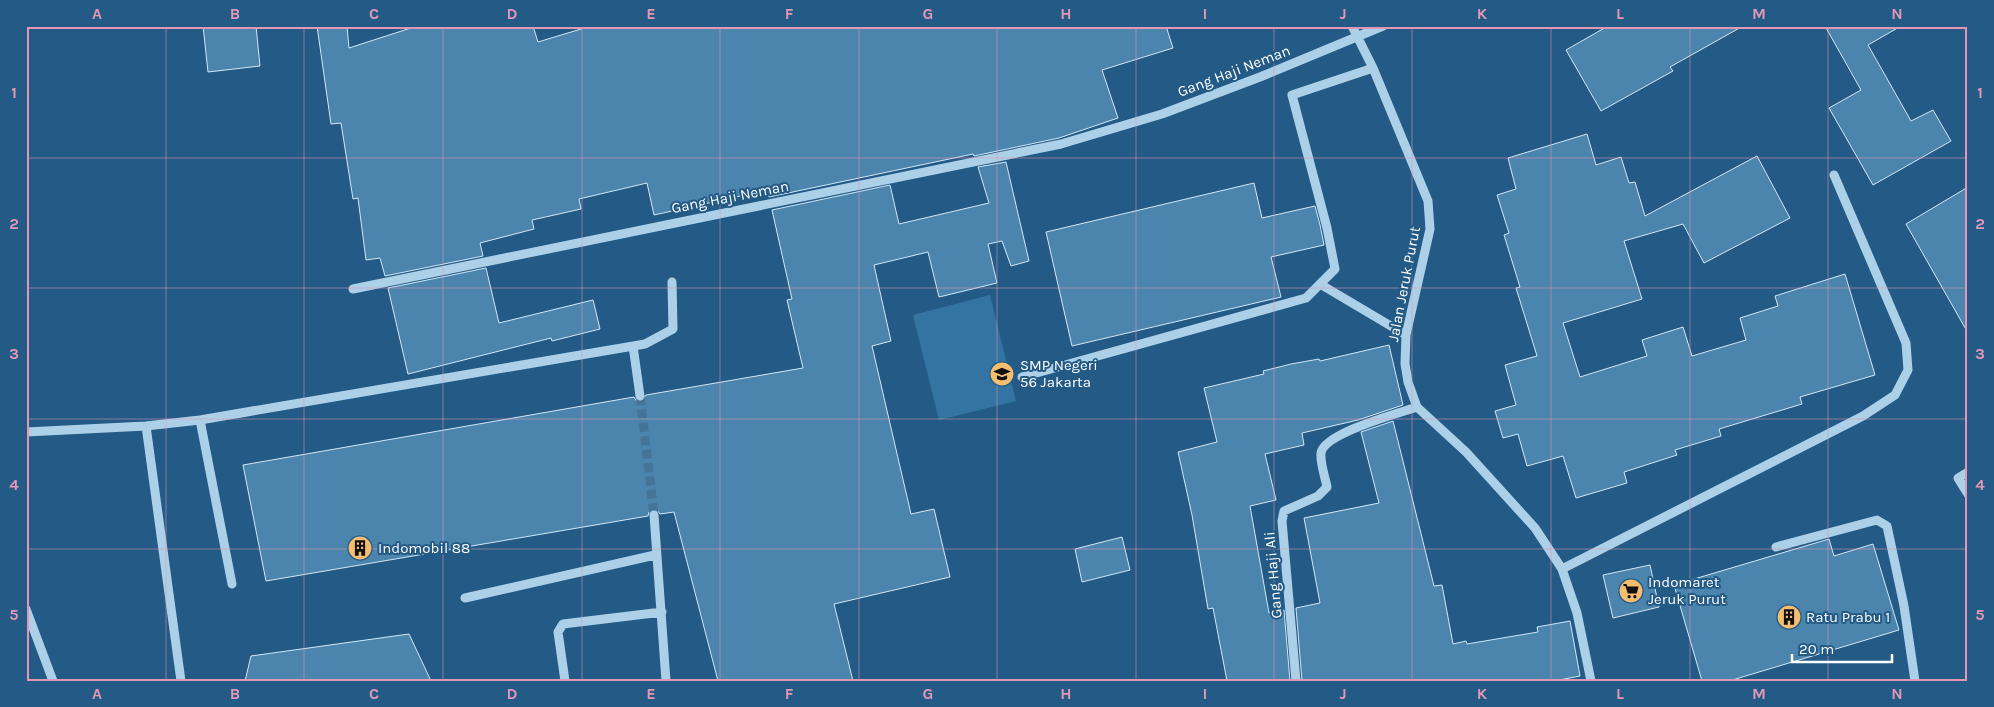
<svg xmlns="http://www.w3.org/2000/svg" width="1994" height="707" font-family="Karla,sans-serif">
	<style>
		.green { fill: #3474a2 }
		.building { fill: #4b85ae; stroke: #d2e7f7 }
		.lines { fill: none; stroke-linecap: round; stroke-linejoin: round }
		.minor-tunnel { stroke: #447498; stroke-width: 9; stroke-dasharray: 9 4.5; stroke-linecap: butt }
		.minor { stroke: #add0e9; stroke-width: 9 }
		.grid { fill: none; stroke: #e497b5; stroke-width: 1; stroke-opacity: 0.55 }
		.labels { text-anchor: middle; stroke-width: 4; stroke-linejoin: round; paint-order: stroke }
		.street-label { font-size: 15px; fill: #fff; stroke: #235b86 }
		.poi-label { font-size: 15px; fill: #fff; stroke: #235b86; text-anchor: start }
		.neatline { fill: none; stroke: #e497b5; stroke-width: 2 }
		.grid-label { font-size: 16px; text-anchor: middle; font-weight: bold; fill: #e497b5 }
	</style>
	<rect width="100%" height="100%" fill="#235b86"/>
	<path class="green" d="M990 295 1016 401 939 420 913 315Z"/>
	<path class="building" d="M203 26H256L260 66 208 72Z
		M317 26H347L349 48 417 26H533L538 42 591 26H1166L1173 48 1102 70 1118 118 1059 138 974 156 973 154 769 197 768 190 654 215 647 183 579 199 581 209 532 220 534 229 480 243 483 256 385 276 380 258 366 260 358 198 353 199 341 123 331 124Z
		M1608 26H1743L1670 67 1673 71 1601 111 1566 50Z
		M1825 26H1901L1868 45 1911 121 1933 110 1951 141 1873 185 1829 108 1861 90Z
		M1587 134 1596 165 1621 157 1629 183 1635 182 1645 216 1757 156 1790 218 1704 263 1683 224 1624 241 1642 299 1563 323 1580 377 1647 356 1642 340 1683 327 1692 356 1746 340 1740 318 1778 306 1775 296 1845 274 1875 375 1800 397 1802 404 1719 429 1721 436 1675 450 1677 455 1624 472 1627 483 1576 498 1563 456 1527 466 1518 434 1503 438 1495 411 1516 405 1505 365 1537 356 1516 288 1520 287 1504 235 1509 233 1497 195 1516 189 1508 158Z
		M1006 162 1029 261 1011 266 1002 241 988 244 997 283 939 297 928 252 874 265 891 341 872 346 911 514 934 509 950 577 834 604 853 681H718L674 512 660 514 657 510 653 509 649 512 648 516 266 581 243 465 634 397 637 402H641L646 395 803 368 787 300 792 299 772 210 890 185 899 224 989 203 978 167Z
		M1254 183 1262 218 1315 206 1320 225 1324 245 1271 257 1281 297 1072 346 1046 232Z
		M1968 187V333L1906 224Z
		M486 268 499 323 593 300 600 329 552 341 551 338 408 374 388 288Z
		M1389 345 1403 405 1358 420 1302 433 1304 445 1265 454 1276 500 1250 506 1269 613 1284 610 1290 681H1227L1213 608 1208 609 1192 515 1178 452 1217 442 1204 388 1264 374 1263 371 1291 364 1319 359 1320 361Z
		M1393 421 1434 586 1442 585 1453 644 1466 641 1467 644 1538 632 1537 627 1570 621 1580 676 1554 681H1302L1296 608 1320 603 1304 518 1379 503 1361 432Z
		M1122 537 1130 570 1082 582 1075 549Z
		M1829 539 1834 556 1873 544 1899 630 1729 681H1702L1674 585Z
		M1650 565 1659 607 1613 618 1603 575Z
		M409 634 431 681H245L251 656Z"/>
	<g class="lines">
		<path class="minor-tunnel" d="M640 396 654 515"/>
		<path class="minor" d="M1352 26 1373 68 1428 201 1430 229 1406 335 1405 364 1408 382 1417 407 1466 452 1535 528 1562 569 1577 613 1591 681
			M1320 284 1406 335
			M353 289 1061 144 1162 114 1260 77 1383 26
			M633 346 640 396
			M1022 377 1306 298 1335 269 1327 228 1292 95 1373 68
			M200 420 232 584
			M146 426 181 681
			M26 432 146 426 200 420 645 344 673 329 672 282
			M1968 472 1958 478 1968 494
			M654 515 666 681
			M1776 547 1877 520 1887 526 1904 606 1915 681
			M1562 569 1863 416 1895 395 1908 370 1906 343 1834 175
			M465 598 655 555
			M26 609 53 681
			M565 681 558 632 563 624 662 612
			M1296 681 1282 521 1284 511 1318 496 1327 487C1325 477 1320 463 1321 453 1324 433 1399 413 1417 407"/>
	</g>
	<path class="grid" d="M166 26V681M304 26V681M443 26V681M582 26V681M720 26V681M859 26V681M997 26V681M1136 26V681M1274 26V681M1412 26V681M1551 26V681M1690 26V681M1828 26V681M26 158H1968M26 288H1968M26 419H1968M26 549H1968"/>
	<defs>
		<symbol id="school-disc" viewBox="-11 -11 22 22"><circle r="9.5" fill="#f4bd70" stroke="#235b86"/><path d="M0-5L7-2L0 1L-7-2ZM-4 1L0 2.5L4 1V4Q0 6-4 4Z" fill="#111"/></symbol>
		<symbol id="building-disc" viewBox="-11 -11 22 22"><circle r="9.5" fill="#f4bd70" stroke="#235b86"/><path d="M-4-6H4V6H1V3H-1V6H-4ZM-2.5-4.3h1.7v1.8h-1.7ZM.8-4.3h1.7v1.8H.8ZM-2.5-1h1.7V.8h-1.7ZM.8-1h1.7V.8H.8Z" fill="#111"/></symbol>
		<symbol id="supermarket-disc" viewBox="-11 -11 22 22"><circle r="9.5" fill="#f4bd70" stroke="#235b86"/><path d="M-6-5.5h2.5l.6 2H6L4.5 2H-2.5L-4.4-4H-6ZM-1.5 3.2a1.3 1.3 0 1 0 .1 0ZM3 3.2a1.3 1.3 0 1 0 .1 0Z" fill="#111"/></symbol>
	</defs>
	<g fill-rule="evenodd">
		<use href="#school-disc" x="988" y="360" width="28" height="28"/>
		<use href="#building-disc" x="346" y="534" width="28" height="28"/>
		<use href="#supermarket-disc" x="1617" y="577" width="28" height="28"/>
		<use href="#building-disc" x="1775" y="603" width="28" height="28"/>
	</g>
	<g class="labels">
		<g class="street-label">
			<text transform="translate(1234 71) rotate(-21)" y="5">Gang Haji Neman</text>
			<text transform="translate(730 197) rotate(-11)" y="5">Gang Haji Neman</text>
			<text transform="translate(1404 284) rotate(-79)" y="5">Jalan Jeruk Purut</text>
			<text transform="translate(1273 575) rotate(-95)" y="5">Gang Haji Ali</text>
		</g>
		<g class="poi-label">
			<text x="1020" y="370">SMP Negeri<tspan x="1020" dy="17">56 Jakarta</tspan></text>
			<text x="378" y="553">Indomobil 88</text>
			<text x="1648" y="587">Indomaret<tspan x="1648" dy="17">Jeruk Purut</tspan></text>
			<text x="1806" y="622">Ratu Prabu 1</text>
		</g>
	</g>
	<rect width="1994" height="707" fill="none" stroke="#235b86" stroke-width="55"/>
	<path d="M1792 654v8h100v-8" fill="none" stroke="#ffffff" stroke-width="2.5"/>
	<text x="1799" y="654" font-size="15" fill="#ffffff" stroke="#235b86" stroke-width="4" paint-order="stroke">20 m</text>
	<rect x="28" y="28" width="1938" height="652" class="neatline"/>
	<g class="grid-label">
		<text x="97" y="19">A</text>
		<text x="235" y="19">B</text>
		<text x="374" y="19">C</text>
		<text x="512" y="19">D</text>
		<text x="651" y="19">E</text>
		<text x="789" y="19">F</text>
		<text x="928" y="19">G</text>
		<text x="1066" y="19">H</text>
		<text x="1205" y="19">I</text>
		<text x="1343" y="19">J</text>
		<text x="1482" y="19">K</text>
		<text x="1620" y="19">L</text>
		<text x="1759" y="19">M</text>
		<text x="1897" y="19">N</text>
		<text x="14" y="98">1</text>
		<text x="1980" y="98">1</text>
		<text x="14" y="229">2</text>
		<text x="1980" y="229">2</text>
		<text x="14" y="359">3</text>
		<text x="1980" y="359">3</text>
		<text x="14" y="490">4</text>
		<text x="1980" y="490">4</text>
		<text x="14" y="620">5</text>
		<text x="1980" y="620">5</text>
		<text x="97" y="699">A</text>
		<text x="235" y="699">B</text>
		<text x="374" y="699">C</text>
		<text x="512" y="699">D</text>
		<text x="651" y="699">E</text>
		<text x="789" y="699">F</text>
		<text x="928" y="699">G</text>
		<text x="1066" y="699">H</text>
		<text x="1205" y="699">I</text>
		<text x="1343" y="699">J</text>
		<text x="1482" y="699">K</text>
		<text x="1620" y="699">L</text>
		<text x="1759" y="699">M</text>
		<text x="1897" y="699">N</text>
	</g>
</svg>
